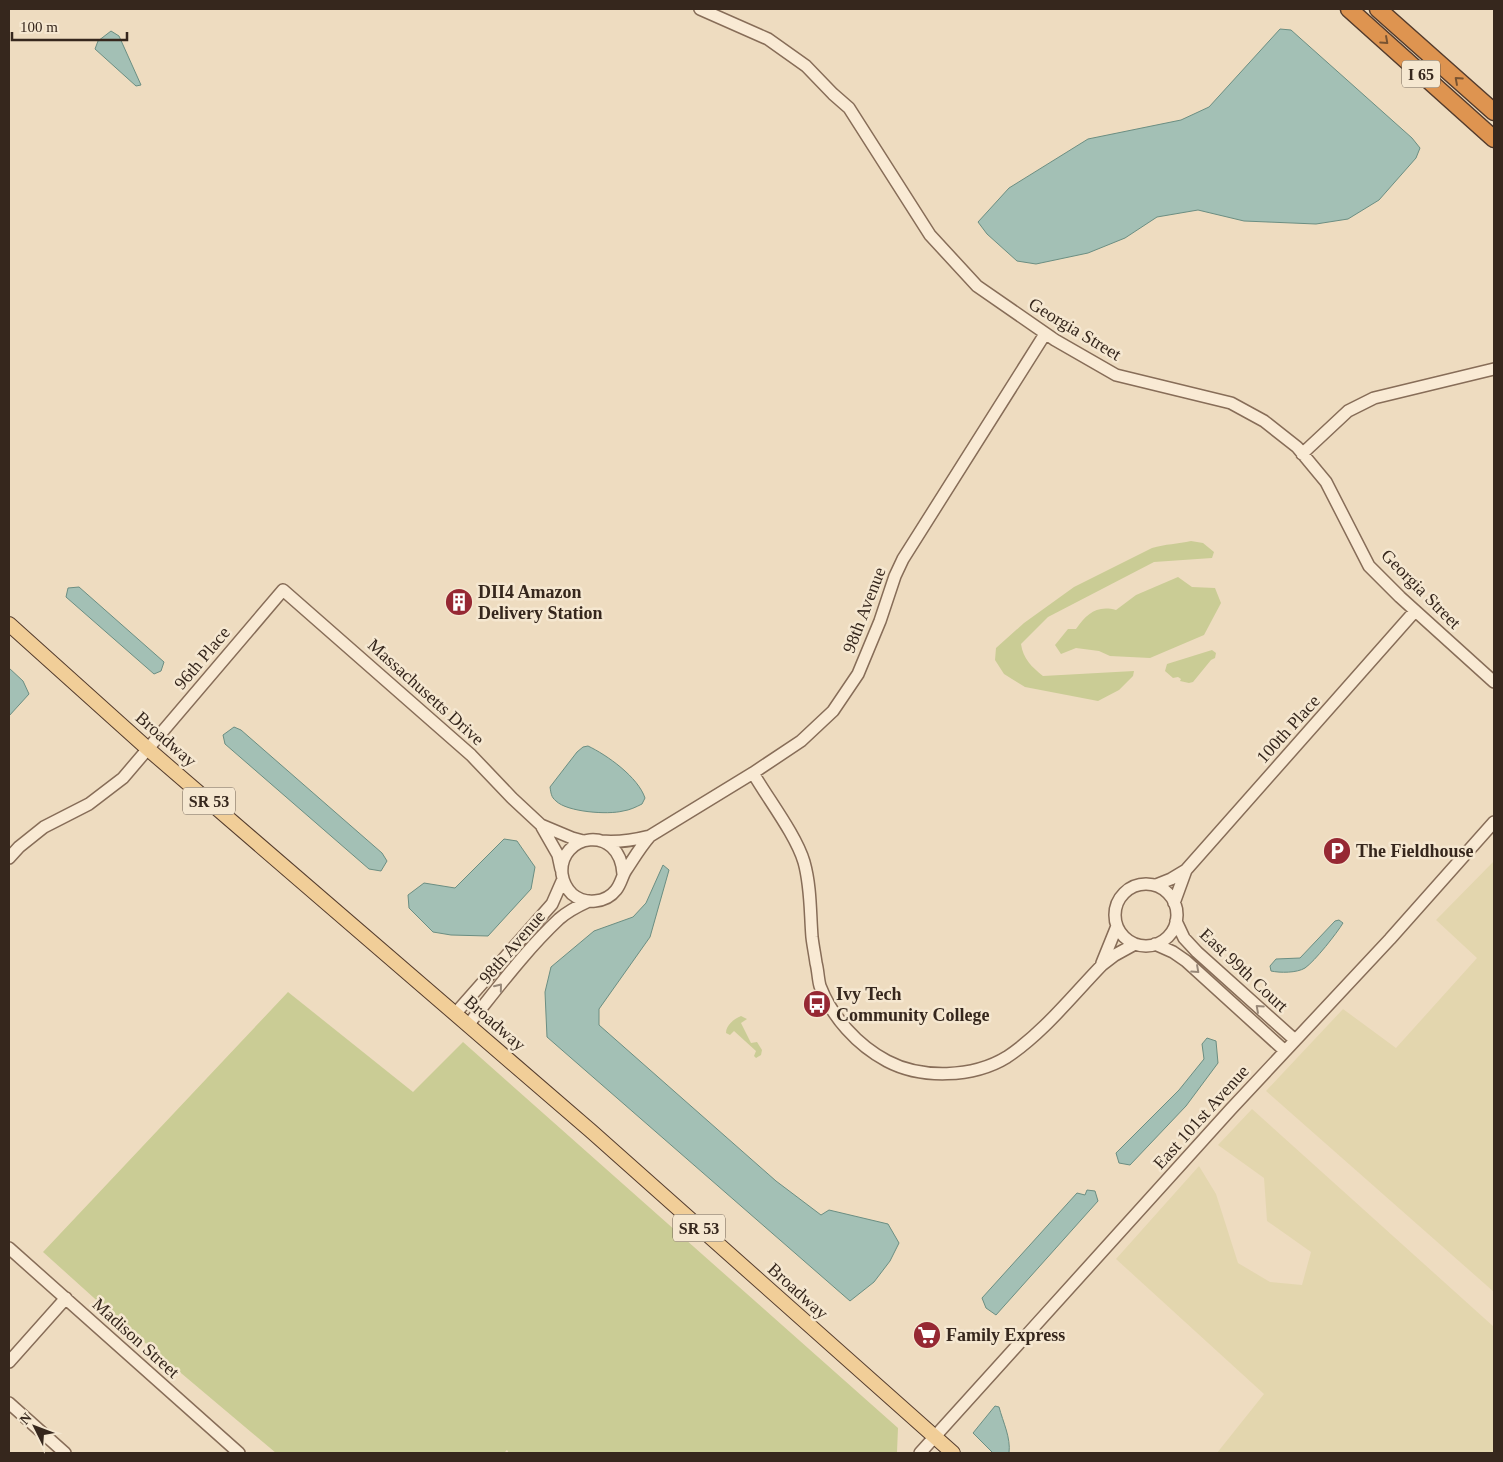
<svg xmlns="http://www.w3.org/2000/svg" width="1503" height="1462" font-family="Georgia,serif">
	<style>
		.farmland { fill: #e3d6ae }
		.green { fill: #cacc95 }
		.water { fill: #a3c0b5; stroke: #6b8e82 }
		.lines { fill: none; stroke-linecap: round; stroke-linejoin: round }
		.minor-casing { stroke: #876d58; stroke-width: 14 }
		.major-casing { stroke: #543c2d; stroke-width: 16 }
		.highway-casing { stroke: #543c2d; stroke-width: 19 }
		.minor { stroke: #f9ead4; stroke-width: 11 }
		.major { stroke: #f1ce98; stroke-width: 14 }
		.highway { stroke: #de9450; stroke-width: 16 }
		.oneway { stroke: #795331 }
		.oneway2 { stroke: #988878 }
		.labels { text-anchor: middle; stroke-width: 5; stroke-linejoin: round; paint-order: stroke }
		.shield { fill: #f5e7d0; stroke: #6f6153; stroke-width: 1 }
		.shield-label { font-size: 16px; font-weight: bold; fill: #36271d }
		.street-label { font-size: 18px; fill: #36271d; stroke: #f5e7d0 }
		.poi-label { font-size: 18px; font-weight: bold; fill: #36271d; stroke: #f5e7d0; text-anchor: start }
	</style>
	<rect width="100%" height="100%" fill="#eedcc0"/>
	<path class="farmland" d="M1494 861V1292L1266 1091 1343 1009 1396 1048 1477 958 1436 920Z
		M1252 1109 1494 1327V1453H1217L1264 1394 1116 1259 1199 1166 1216 1194 1238 1263 1270 1282 1302 1285 1311 1252 1267 1221 1264 1178 1218 1145Z"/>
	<path class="green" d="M1191 541 1203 543 1214 552 1212 558 1154 562 1048 617 1021 644C1023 659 1032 667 1043 676L1134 671 1133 676 1119 690 1098 701 1025 687 1004 674 995 660 996 648 1024 623 1074 587 1152 548C1165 544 1178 544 1191 541Z
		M1178 577 1192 587 1215 588 1221 603 1204 635 1150 658 1110 656 1099 651 1076 648 1061 654 1055 645 1068 629H1076C1087 614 1096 605 1116 610L1136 595Z
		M1212 650 1216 653 1215 658 1211 660 1193 682 1189 683 1180 681 1181 679 1178 677 1173 678 1165 671 1167 664Z
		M288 992 413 1092 463 1042 898 1428 897 1452 896 1453H509L507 1450 504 1453H276L124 1325 43 1252Z
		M741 1016 747 1019 741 1023 751 1043 757 1042 762 1050 761 1055 756 1058 754 1056 756 1051 734 1031 730 1035 726 1033C726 1025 734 1019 741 1016Z"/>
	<path class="water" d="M1280 29 1291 30 1412 138 1420 148 1416 158 1379 200 1348 219 1316 224 1244 221 1198 210 1157 217 1125 238 1088 253 1036 264 1017 261 987 234 978 222 1009 188 1088 139 1181 120 1209 107Z
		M111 31 119 36 141 85 136 86 95 49 98 41Z
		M79 587 164 662 161 671 154 674 66 597 68 588Z
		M9 668 23 681 29 694 9 716Z
		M234 727 241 730 382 853 387 861 381 871 369 869 225 744 223 735Z
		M588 746C607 755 638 777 645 798L642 804C636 807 630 810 623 811 608 815 567 812 556 801 551 797 551 793 550 787L577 752 583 747Z
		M504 839 517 841 535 867 531 889 488 936 451 935 433 932 409 908 408 895 424 883 455 888Z
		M663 865 669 870 650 937 599 1009V1025L776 1181 821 1215 829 1210 888 1224 899 1243 890 1261 874 1282 850 1301 547 1037 545 992 551 967 594 931 633 917 646 903Z
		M1339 920 1343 923C1337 933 1315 961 1305 968 1297 973 1280 973 1271 971L1270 966 1276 959 1300 958 1335 921Z
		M1207 1038 1216 1041 1218 1063 1186 1106 1130 1165 1119 1163 1116 1153 1179 1090 1204 1059 1202 1044Z
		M1087 1190 1095 1191 1098 1201 996 1315 986 1308 982 1298 1077 1193 1085 1195Z
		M995 1406 999 1407C1003 1422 1011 1438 1009 1453H993L973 1433Z"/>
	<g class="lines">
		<defs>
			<path id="minor" d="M700 9 768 39 806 66 833 94 849 108 930 235 977 286 1055 340 1116 375 1231 403 1264 421 1297 447 1326 482 1369 566 1400 597 1494 682
				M1302 454 1348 411 1374 398 1494 369
				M753 773C768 799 796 835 804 862 811 887 810 912 812 937 813 946 815 955 816 963 818 970 818 979 820 986 832 1017 857 1045 887 1061 921 1079 973 1078 1007 1057 1043 1033 1072 996 1102 965L1115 955 1135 944
				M542 827 558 855 561 869
				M601 841C619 843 634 840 650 836L753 773 801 741 833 711 858 674 880 621 895 576 903 559 1045 334
				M9 858 19 847 44 827 89 804 123 778 283 590 471 755 512 798 541 825 572 838 583 841
				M623 874C620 823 558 834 562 874 563 881 566 888 572 894 585 905 606 903 616 890 621 884 622 876 626 870 634 858 641 846 650 836
				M1115 915a31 31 0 1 1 62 0a31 31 0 1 1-62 0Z
				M1156 885 1171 879 1186 870 1415 611
				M1174 903 1186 870
				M1176 921 1184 938 1197 952 1295 1040
				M1155 944 1173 952 1186 961 1285 1051
				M1102 963 1117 926
				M455 1014 552 904 563 879
				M468 1025C497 989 525 951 559 919 568 911 578 906 589 901
				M9 1248 239 1453
				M9 1362 66 1298
				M9 1403 65 1453
				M920 1453 1231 1109 1390 939 1494 822"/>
			<path id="major" d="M9 624 148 749 591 1131 953 1453"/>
			<path id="highway" d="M1349 9 1494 139
				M1378 9 1494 112"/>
		</defs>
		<use href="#minor" class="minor-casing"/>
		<use href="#major" class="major-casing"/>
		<use href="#highway" class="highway-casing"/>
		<use href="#minor" class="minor"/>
		<use href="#major" class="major"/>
		<use href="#highway" class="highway"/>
	</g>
	<defs><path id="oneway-chevron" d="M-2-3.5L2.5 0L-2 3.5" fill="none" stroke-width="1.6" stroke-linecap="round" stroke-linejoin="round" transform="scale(1.25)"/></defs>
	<g class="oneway">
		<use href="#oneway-chevron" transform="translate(1385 41) rotate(42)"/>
		<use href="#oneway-chevron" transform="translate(1458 80) rotate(-138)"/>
	</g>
	<g class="oneway2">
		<use href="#oneway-chevron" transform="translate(1196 970) rotate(42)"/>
		<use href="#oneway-chevron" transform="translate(499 987) rotate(-51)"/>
		<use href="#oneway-chevron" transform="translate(1259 1008) rotate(-138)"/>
	</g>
	<defs>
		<symbol id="building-disc" viewBox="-11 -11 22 22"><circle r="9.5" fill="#962833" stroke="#f5e7d0"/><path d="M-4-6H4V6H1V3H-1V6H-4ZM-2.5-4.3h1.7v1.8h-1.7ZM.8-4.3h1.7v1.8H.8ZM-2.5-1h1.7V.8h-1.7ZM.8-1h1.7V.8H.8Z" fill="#fff"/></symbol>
		<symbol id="parking-disc" viewBox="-11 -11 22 22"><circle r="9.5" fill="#962833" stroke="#f5e7d0"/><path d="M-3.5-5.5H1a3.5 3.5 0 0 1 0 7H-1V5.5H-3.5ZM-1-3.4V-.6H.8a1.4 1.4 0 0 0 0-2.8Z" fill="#fff"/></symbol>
		<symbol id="bus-disc" viewBox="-11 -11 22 22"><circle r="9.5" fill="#962833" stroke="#f5e7d0"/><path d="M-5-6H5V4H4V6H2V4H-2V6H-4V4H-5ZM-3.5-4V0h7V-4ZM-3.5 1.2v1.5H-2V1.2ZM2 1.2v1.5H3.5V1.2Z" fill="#fff"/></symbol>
		<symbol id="supermarket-disc" viewBox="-11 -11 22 22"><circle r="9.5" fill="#962833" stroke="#f5e7d0"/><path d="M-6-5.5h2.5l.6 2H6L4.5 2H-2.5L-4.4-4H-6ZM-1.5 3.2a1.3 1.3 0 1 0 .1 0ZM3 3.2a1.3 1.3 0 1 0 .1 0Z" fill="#fff"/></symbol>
	</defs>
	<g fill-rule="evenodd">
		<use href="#building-disc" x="443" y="586" width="32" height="32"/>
		<use href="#parking-disc" x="1321" y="835" width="32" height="32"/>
		<use href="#bus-disc" x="801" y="988" width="32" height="32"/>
		<use href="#supermarket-disc" x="911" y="1319" width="32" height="32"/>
	</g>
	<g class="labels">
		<g class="shield">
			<rect x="1402" y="60.5" width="38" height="27" rx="4"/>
			<rect x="183" y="787.5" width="52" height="27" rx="4"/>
			<rect x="673" y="1214.5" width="52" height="27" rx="4"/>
		</g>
		<g class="shield-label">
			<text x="1421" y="80">I 65</text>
			<text x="209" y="807">SR 53</text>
			<text x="699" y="1234">SR 53</text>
		</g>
		<g class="street-label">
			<text transform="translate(1075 329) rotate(31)" y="6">Georgia Street</text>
			<text transform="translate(1421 589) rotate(45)" y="6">Georgia Street</text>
			<text transform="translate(864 610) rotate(-69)" y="6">98th Avenue</text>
			<text transform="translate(202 658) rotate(-50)" y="6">96th Place</text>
			<text transform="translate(426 692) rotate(42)" y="6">Massachusetts Drive</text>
			<text transform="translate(1288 729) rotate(-48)" y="6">100th Place</text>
			<text transform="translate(166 739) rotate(41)" y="6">Broadway</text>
			<text transform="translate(512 947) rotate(-49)" y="6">98th Avenue</text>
			<text transform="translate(1244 970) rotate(43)" y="6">East 99th Court</text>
			<text transform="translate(495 1023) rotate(41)" y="6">Broadway</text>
			<text transform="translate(1201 1117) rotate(-48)" y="6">East 101st Avenue</text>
			<text transform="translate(798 1291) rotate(42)" y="6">Broadway</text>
			<text transform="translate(136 1338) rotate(42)" y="6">Madison Street</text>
		</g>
		<g class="poi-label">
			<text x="478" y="598">DII4 Amazon<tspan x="478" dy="21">Delivery Station</tspan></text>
			<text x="1356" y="857">The Fieldhouse</text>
			<text x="836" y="1000">Ivy Tech<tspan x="836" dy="21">Community College</tspan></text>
			<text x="946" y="1341">Family Express</text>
		</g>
	</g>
	<rect width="1503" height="1462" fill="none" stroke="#36271d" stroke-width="20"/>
	<g transform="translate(35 1427) rotate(312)" stroke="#f5e7d0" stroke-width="4" paint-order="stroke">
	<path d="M0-4L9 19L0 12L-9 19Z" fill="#36271d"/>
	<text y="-8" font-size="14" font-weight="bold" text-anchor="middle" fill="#36271d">N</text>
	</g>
	<path d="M12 32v8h115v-8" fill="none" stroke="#36271d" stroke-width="2.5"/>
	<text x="20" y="32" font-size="15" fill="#36271d" stroke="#f5e7d0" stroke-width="4" paint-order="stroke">100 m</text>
</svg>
